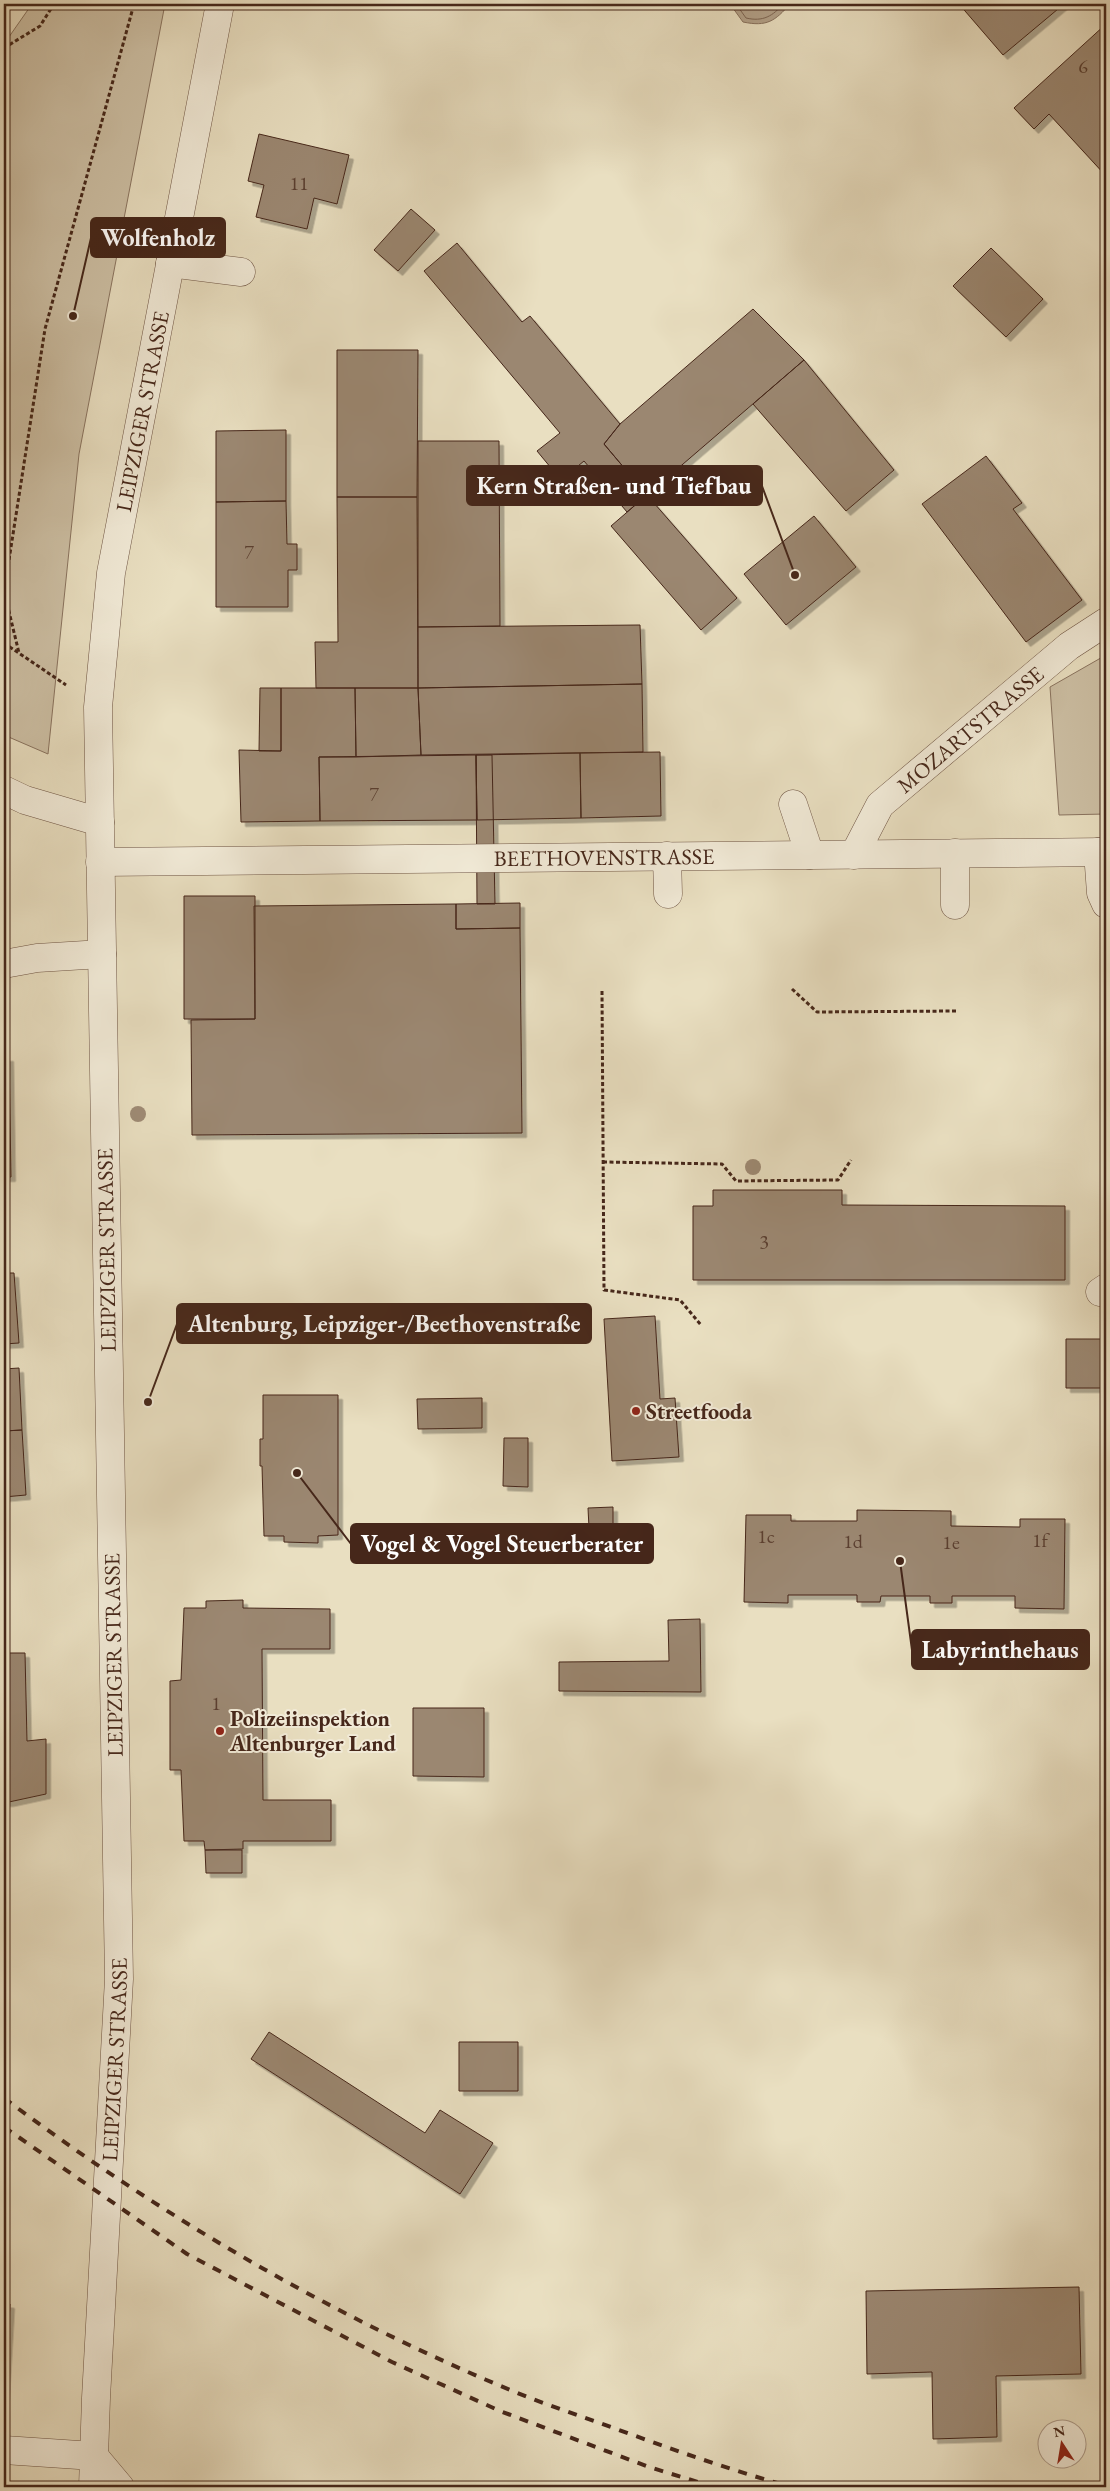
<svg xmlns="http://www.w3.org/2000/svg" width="1110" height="2491" font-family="'EB Garamond',serif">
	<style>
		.green { fill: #cdc0a5; stroke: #8a7460 }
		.water { fill: #b2a088; stroke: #87705c }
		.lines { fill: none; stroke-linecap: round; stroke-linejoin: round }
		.shore { stroke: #7c6451; stroke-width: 1 }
		.building { fill: #9b8771; stroke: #46271a; filter: url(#shadow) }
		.minor-casing { stroke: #6f5544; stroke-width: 29 }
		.path { stroke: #46271a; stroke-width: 3; stroke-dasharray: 4 2.5; stroke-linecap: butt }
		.minor { stroke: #f1ead7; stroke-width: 28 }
		.rail { stroke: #46271a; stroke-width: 4; stroke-dasharray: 9 9; stroke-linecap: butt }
		.tree { fill: #9e8b75 }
		.poi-dot { fill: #8f2418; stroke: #f1ead7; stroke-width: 2 }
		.labels { text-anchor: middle; stroke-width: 4; stroke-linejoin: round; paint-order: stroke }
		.number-label { font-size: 20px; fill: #5b3f30 }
		.street-label { font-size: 22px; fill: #46271a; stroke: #f1ead7 }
		.poi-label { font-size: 22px; font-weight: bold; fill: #46271a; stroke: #f1ead7; text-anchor: start }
		.leader { fill: none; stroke: #46271a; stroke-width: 2 }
		.callout-dot { fill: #46271a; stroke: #f1ead7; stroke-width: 2 }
		.callout { fill: #46271a; stroke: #46271a; stroke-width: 2 }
		.callout-label { font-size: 24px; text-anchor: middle; font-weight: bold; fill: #fff }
	</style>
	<defs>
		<filter id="shadow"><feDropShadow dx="4.5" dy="4.5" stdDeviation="0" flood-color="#0004"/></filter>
	</defs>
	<rect width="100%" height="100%" fill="#e9dfc1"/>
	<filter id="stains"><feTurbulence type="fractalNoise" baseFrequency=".004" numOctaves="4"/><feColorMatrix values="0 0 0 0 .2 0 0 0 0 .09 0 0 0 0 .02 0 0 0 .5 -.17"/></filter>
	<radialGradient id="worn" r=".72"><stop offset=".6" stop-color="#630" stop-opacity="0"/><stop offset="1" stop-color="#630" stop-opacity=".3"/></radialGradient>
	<path class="green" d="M32 4H165L79 454 48 754 4 735V44Z
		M1106 655V814L1059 815 1050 687Z
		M469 2482 519 2487H463Z"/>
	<path class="water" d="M730 4H790C775 21 767 27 743 22Z"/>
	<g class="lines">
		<path class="shore" d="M736 4 746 18C763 22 773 16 783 4"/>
	</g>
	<path class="building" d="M959 4H1064L1003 55Z
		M1106 24V176L1049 114 1034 129 1014 108Z
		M259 134 349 155 337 204 314 198 307 229 256 217 264 185 248 181Z
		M411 209 435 230 398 271 374 250Z
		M457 243 522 322 530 316 620 424 604 444 647 495 627 512 584 461 561 480 537 451 560 433 424 271Z
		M991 248 1043 299 1006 337 953 286Z
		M753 309 804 360 647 495 604 444 620 424Z
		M337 350H418L417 497H337Z
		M804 360 894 470 846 511 753 404Z
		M286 430V501L216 502V431Z
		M418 441H499L500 626 418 627Z
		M986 456 1022 503 1013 509 1082 600 1026 642 922 504Z
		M647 495 737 598 701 630 611 526Z
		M337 497H417L418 688H316L315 642H338Z
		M286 501 287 544H297V570H288V607H216V502Z
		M814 516 856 567 786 625 744 574Z
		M640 625 642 684 418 688V627Z
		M642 684 643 752 421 755 418 688Z
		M260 688H281V751H259Z
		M281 688H355L356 757H319L320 821 241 822 239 750 281 751Z
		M355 688H418L421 755 356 757Z
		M660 752 661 816 581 818 580 753Z
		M580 753 581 818 477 820 476 755Z
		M476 755 477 820 320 821 319 757Z
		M476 755H492L495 904H477Z
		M184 896H255V1019H184Z
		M520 903V928L456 929V904Z
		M456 904V929L520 928 522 1133 192 1135 191 1020 255 1019 254 906Z
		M4 1057H9L11 1177H4Z
		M713 1190H842V1205L1065 1206V1280H693V1206H713Z
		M4 1273H14L19 1343 4 1344Z
		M655 1316 660 1399 675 1398 679 1457 612 1461 604 1319Z
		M1066 1339H1106V1388H1066Z
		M19 1368 22 1430 4 1431V1369Z
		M263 1395H338V1535L318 1536V1543L284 1542V1536H264L262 1466H260V1439H263Z
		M482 1398V1428L418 1429 417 1399Z
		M22 1430 26 1495 4 1497V1431Z
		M504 1438H528V1487L503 1486Z
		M613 1507V1547H590L588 1508Z
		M857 1510 951 1511V1526L1020 1527V1519H1065L1064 1609 1015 1608V1596H952V1603H930V1596H881L880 1602H857V1595H788V1603L744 1602 746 1515H791V1521H857Z
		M243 1600V1608L330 1609V1649H262L263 1800H331V1841H243V1849L205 1850 204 1841H184L181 1770H170V1681L181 1680 184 1608H206V1601Z
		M700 1619 701 1692 559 1691V1662L669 1661 668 1620Z
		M4 1653H25L27 1741 46 1739V1794L9 1802H4Z
		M413 1708H484V1777L413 1776Z
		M205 1850H242V1873H206Z
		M269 2032 425 2133 440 2110 493 2143 460 2194 251 2059Z
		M459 2042H518V2091H459Z
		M1079 2287 1081 2374 996 2376 997 2437 933 2439 932 2372 867 2374 866 2291Z
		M4 2303 10 2304 4 2406Z"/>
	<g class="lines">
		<defs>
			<g id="minor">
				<path d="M170 263 241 272"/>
				<path d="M4 790 25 800 100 822"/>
				<path d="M793 804 810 855"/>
				<path d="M1098 852 1101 893 1106 904"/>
				<path d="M955 853V905"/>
				<path id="s1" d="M854 855 880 805 1069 646 1106 622"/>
				<path d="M667 856 668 894"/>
				<path id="s2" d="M100 862 1106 852"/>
				<path d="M4 964 37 958 102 954"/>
				<path d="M1100 1292 1106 1288"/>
				<path d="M4 2450 94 2456"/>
				<path d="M94 2456 120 2487"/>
				<path id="s3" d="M93 2487 96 2398 119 1979 98 707 111 573 220 4"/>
			</g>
		</defs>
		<use href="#minor" class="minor-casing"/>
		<path class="path" d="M4 48 40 26 54 4
			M4 591 19 653
			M4 592 45 329 134 4
			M4 643 66 685
			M792 989 817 1012 956 1011
			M602 991 604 1290 680 1300 701 1325
			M603 1162 722 1164 736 1181 838 1180 851 1160"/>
		<use href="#minor" class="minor"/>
		<path class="rail" d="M4 2098C161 2216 333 2317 515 2392 549 2406 584 2417 619 2430 677 2451 733 2471 792 2487
			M4 2127 187 2254 392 2362 500 2411 649 2467 714 2487"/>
	</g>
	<g class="tree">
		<circle cx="138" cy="1114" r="8"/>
		<circle cx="753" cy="1167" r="8"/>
	</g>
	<g class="poi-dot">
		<circle cx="636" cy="1411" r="5"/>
		<circle cx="220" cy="1731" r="5"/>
	</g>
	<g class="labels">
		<g class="number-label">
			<text x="1083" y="73">6</text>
			<text x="299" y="190">11</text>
			<text x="249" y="559">7</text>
			<text x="374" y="801">7</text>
			<text x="764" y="1249">3</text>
			<text x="766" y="1543">1c</text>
			<text x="1040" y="1547">1f</text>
			<text x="853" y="1548">1d</text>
			<text x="951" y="1549">1e</text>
			<text x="216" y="1710">1</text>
		</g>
		<g class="street-label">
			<text dy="8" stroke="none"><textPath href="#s3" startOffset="2080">LEIPZIGER STRASSE</textPath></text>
			<text dy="8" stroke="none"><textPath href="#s1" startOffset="174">MOZARTSTRASSE</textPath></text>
			<text dy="8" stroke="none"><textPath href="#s2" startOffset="504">BEETHOVENSTRASSE</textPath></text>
			<text transform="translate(106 1250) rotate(-91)" y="8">LEIPZIGER STRASSE</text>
			<text transform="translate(113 1655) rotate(-91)" y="8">LEIPZIGER STRASSE</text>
			<text dy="8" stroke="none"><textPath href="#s3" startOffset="428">LEIPZIGER STRASSE</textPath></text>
		</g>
		<g class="poi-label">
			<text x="646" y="1419">Streetfooda</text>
			<text x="230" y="1726">Polizeiinspektion<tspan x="230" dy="25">Altenburger Land</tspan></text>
		</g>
	</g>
	<path class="leader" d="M73 316L91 238M795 575L762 486M148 1402L177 1324M297 1473L351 1544M900 1561L912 1650"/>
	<g class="callout-dot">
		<circle cx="73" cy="316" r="5"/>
		<circle cx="795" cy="575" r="5"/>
		<circle cx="148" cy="1402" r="5"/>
		<circle cx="297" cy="1473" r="5"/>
		<circle cx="900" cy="1561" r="5"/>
	</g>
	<g class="callout">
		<rect x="91" y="218" width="134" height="39" rx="5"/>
		<rect x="467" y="466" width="295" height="39" rx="5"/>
		<rect x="177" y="1304" width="414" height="39" rx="5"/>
		<rect x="351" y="1524" width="302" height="39" rx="5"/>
		<rect x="912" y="1630" width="177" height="39" rx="5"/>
	</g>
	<g class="callout-label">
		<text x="158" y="246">Wolfenholz</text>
		<text x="614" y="494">Kern Straßen- und Tiefbau</text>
		<text x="384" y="1332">Altenburg, Leipziger-/Beethovenstraße</text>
		<text x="502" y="1552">Vogel &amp; Vogel Steuerberater</text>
		<text x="1000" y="1658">Labyrinthehaus</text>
	</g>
	<rect width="1110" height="2491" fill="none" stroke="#e9dfc1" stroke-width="20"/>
	<rect x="5" y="5" width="1100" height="2481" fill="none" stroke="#46271a" stroke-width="2.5"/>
	<rect x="10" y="10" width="1090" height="2471" fill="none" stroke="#46271a"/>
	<g transform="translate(1062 2444) rotate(348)"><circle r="24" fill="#f1ead7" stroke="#ad9c8b"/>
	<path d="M0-4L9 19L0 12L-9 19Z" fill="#8f2418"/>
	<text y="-8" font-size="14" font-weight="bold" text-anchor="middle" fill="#46271a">N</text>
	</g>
	<rect width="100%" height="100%" filter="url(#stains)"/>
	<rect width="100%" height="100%" fill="url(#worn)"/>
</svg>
